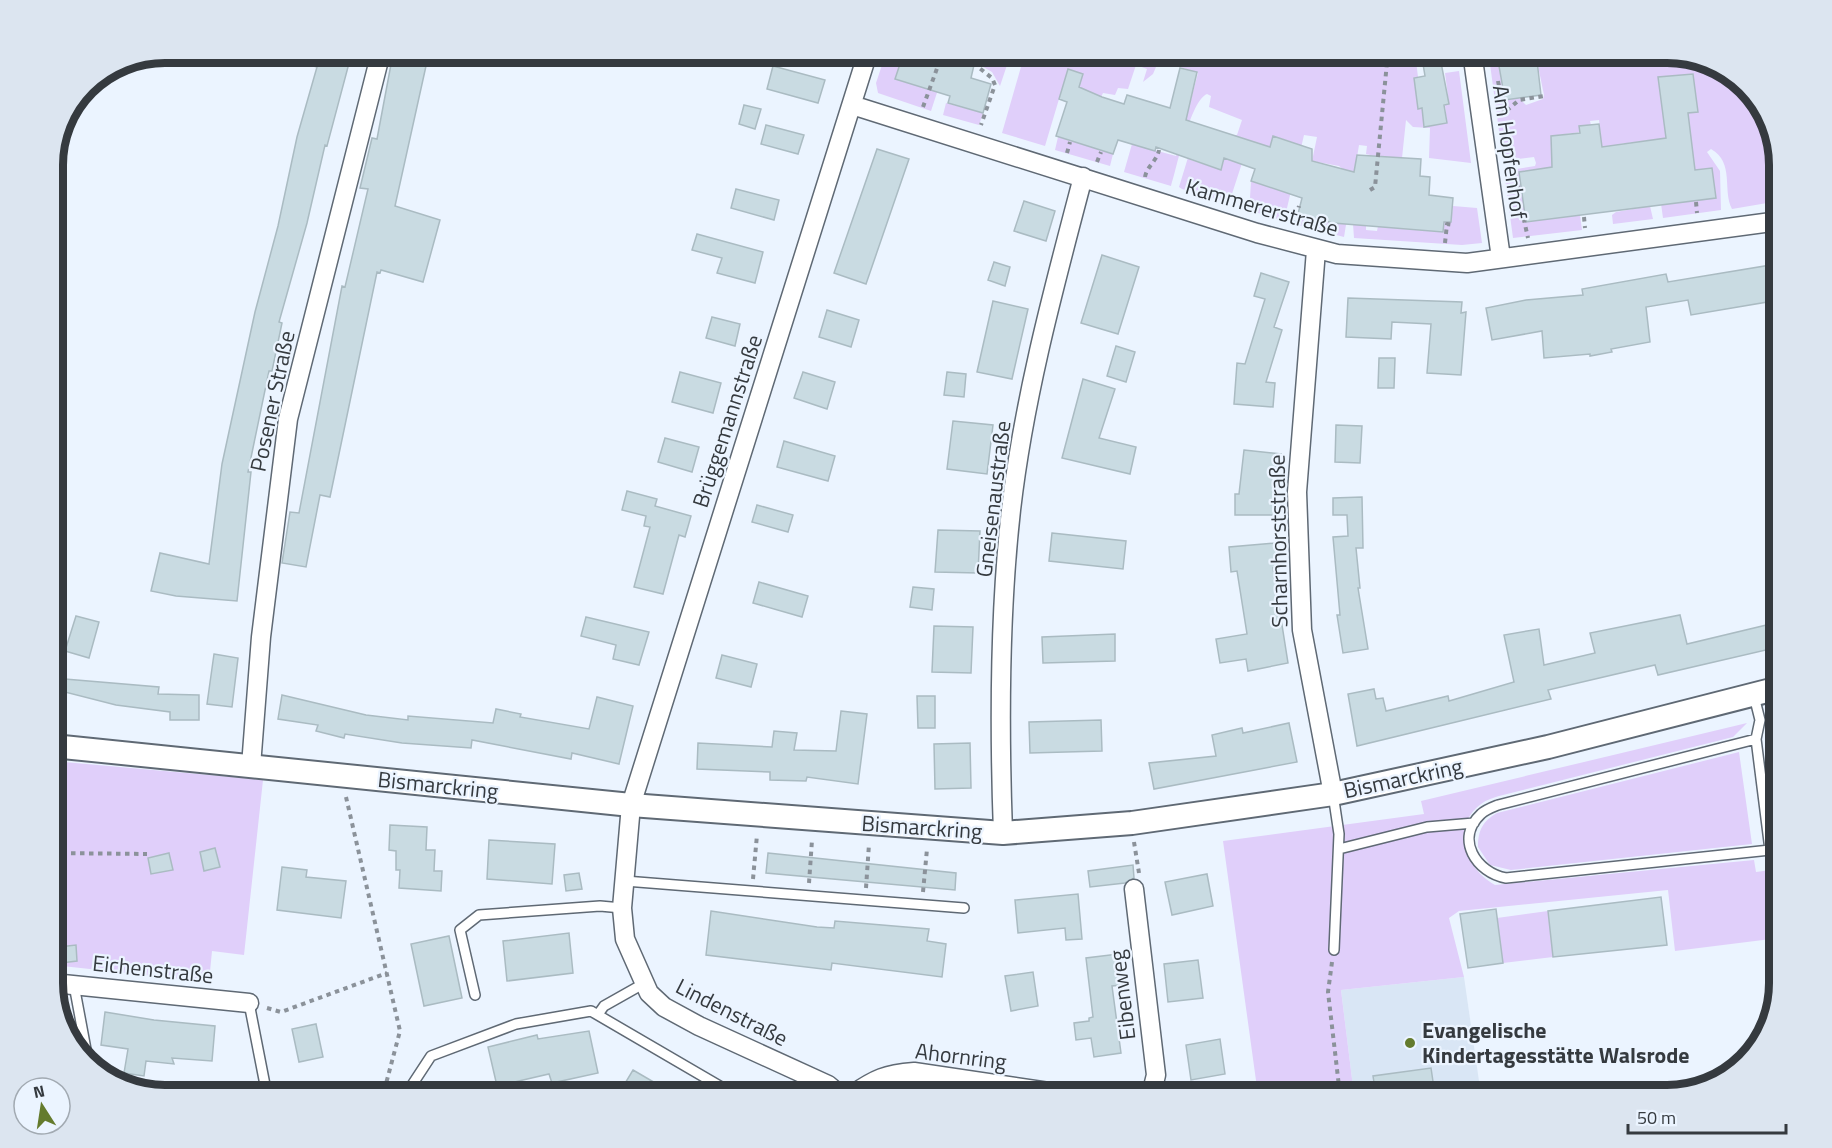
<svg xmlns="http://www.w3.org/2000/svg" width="1832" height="1148" font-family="'Titillium Web',sans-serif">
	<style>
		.built { fill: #d9e6f5 }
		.green { fill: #e0cffa }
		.water { fill: #48e6ef }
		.building { fill: #c9dbe2; stroke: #aabbc2; stroke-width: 1.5 }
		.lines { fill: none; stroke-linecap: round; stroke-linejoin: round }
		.service-casing { stroke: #5f6974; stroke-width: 12 }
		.minor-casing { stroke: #5f6974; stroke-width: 21 }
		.tertiary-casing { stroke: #5f6974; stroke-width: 26 }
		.path { stroke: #8b929a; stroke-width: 4; stroke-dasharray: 4.5 4.5; stroke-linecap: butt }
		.service { stroke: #fff; stroke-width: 9 }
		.minor { stroke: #fff; stroke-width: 18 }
		.tertiary { stroke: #fff; stroke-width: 22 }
		.poi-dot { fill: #647b2d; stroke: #ebf4ff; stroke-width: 2 }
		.labels { text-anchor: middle; stroke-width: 4.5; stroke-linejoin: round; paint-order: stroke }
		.street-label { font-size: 22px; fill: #353a3f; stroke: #ebf4ff }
		.poi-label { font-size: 22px; font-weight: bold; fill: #353a3f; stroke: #ebf4ff; text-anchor: start }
		.rim { fill: none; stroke: #353a3f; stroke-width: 8 }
	</style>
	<rect width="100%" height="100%" fill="#ebf4ff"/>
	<path class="built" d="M1464 977 1481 1095H1354L1341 990Z"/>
	<path class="green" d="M886 53H950L931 111 878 93 876 83Z
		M981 53H1011L1000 86 992 72 980 65Z
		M1025 53H1415L1418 77 1414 78 1418 108H1422L1425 127 1447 123 1445 105 1449 104 1445 73 1459 71 1471 163 1429 158 1430 128 1413 127 1406 120 1402 158 1408 175 1404 229 1443 232 1444 222H1451L1453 206 1477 208 1482 243 1462 245 1354 238 1353 224 1366 225V230L1377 231 1378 226 1362 183 1370 155 1366 154 1367 146 1359 145 1344 237 1297 225 1298 214 1330 222 1344 170 1339 166 1312 161 1317 137 1304 135 1284 221 1245 209 1250 198 1251 181 1281 191 1292 142 1274 136 1270 147 1245 140 1243 160 1229 203 1182 189 1179 187 1190 151H1193L1191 160 1221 170 1232 135H1237L1242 120 1209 107 1211 96 1207 94C1190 101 1177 168 1171 186L1124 172 1132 144 1176 156 1198 73 1168 63 1161 54 1154 57 1156 67 1153 74 1143 82 1147 69 1136 65 1128 89 1118 88 1115 95 1103 93 1097 106 1065 79 1045 146 1002 133Z
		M1547 53H1667L1723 68 1764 109 1779 158V201L1732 209C1722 190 1735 163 1711 149L1707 152 1720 171 1721 210 1663 218 1652 140 1619 144 1621 159 1603 157 1599 120 1590 121 1591 125 1579 126 1580 132 1551 136 1552 156 1559 167 1566 217 1580 215 1582 230 1513 238 1504 171 1535 166 1536 163 1534 157 1503 161 1490 64 1498 63 1505 100 1519 98 1526 105 1543 99 1544 95 1536 56Z
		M946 103 983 113 979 125 943 115Z
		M1058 137 1113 154 1110 166 1055 150Z
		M1650 206 1653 219 1613 224 1612 215 1616 212Z
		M1747 723 1733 737 1499 796C1493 798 1486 800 1481 804 1449 828 1466 869 1495 885L1754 860 1756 872 1778 869 1779 938 1675 951 1668 890 1459 911 1449 918 1464 977 1341 990 1354 1095H1258L1223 841 1424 814 1421 801Z
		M1739 752 1752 844 1511 870 1490 865 1478 847C1478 830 1483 821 1497 813Z
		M53 761 263 780 244 955 212 951 209 982 53 965Z
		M1548 911 1553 957 1503 963 1497 918Z"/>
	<path class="water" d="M1771 149H1777L1779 182H1777L1772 180 1766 152Z"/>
	<path class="building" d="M285 52H352L327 146 325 145 307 223 279 322 282 323 272 371H269L248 472H251L237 601 176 596 151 591 160 553 209 564 222 464 255 312 278 226 297 137 317 67 285 58Z
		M904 52H977L971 78 991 84 983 113 948 103 950 96 895 79Z
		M1421 52H1439L1449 104 1444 105 1447 123 1424 127 1422 108 1418 109 1414 78 1425 76Z
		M1518 52H1536L1541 95 1505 100 1497 55Z
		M392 59 426 66 395 206 440 220 423 282 381 270 380 273 377 272 330 497 320 495 306 567 282 563 290 512 299 513 342 286 345 287 368 189 360 188 372 138 377 139Z
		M773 66 825 80 818 103 767 89Z
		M1180 68 1197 72 1186 120 1270 147 1273 136 1312 149V161L1354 172 1357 155 1421 159 1420 176 1430 177 1429 195 1453 198 1451 222H1444L1443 232 1333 223 1298 214 1302 198 1251 181 1255 169 1224 158 1221 170 1156 147 1155 151 1118 140 1113 154 1056 136 1067 102 1059 99 1068 69 1083 74 1079 87 1102 97 1124 104 1127 95 1170 108Z
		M1693 74 1698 112 1688 113 1695 170 1712 168 1716 198 1526 222 1519 172 1552 167 1551 136 1580 133 1579 126 1599 124 1602 147 1666 138 1658 77Z
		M744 105 761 109 755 129 739 124Z
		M766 125 804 135 798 154 761 144Z
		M877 149 909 159 866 284 834 273Z
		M736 189 779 200 774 220 731 208Z
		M1024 201 1055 211 1046 241 1014 231Z
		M697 234 763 252 755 283 717 273 722 258 692 250Z
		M1102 255 1139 267 1118 334 1081 323Z
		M994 262 1010 267 1005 286 988 280Z
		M1777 264 1779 300 1691 315 1688 300 1646 307 1650 342 1611 349 1612 352 1590 356V354L1544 358 1542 331 1492 340 1486 308 1526 300 1583 295 1582 289 1666 274 1668 282Z
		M1261 273 1289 282 1274 327 1282 330 1266 382 1275 383 1273 407 1234 404 1237 363 1245 364 1265 299 1254 296Z
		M1348 298 1462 302 1461 313 1466 312 1461 375 1427 373 1431 324 1392 322 1391 339 1346 337Z
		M993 301 1028 309 1012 379 977 372Z
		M827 310 859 320 851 347 819 337Z
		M712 317 740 324 735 346 706 338Z
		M1116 346 1135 352 1126 382 1107 376Z
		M1379 358H1395L1394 388H1378Z
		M680 372 721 383 713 413 672 402Z
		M803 372 835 382 827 409 794 398Z
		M947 372 966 374 964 397 944 395Z
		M1083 379 1115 389 1099 438 1136 447 1130 474 1062 458Z
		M953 421 993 425 987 474 947 469Z
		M1336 425 1362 426 1360 463 1335 462Z
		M665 438 699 447 692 472 658 462Z
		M784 441 835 456 828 481 777 467Z
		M1244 450 1281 454 1278 479H1276V515H1235V494H1239Z
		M627 491 657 499 655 506 691 516 685 537 679 535 663 594 634 587 650 527 644 526 646 516 622 510Z
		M1362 497 1363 548H1356L1360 588H1358L1368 649 1343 653 1337 615H1340L1333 537 1348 536 1347 515H1333V498Z
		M757 505 793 515 788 532 752 522Z
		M938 530 980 531 978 573 935 572Z
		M1052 533 1126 541 1123 569 1049 561Z
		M1276 543 1278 568H1273L1288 663 1248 671 1246 659 1220 663 1216 639 1247 634 1237 571 1231 572 1229 547Z
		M759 582 808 596 802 617 753 603Z
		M913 587 934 589 932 610 910 607Z
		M1680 615 1687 644 1779 622V647L1658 675 1655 665 1548 690 1551 699 1357 746 1348 694 1374 689 1376 699 1383 698 1386 711 1448 696 1449 701 1514 682 1504 635 1539 629 1544 665 1595 653 1590 633Z
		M76 616 99 622 89 658 65 651Z
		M586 617 649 632 639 665 613 659 616 645 581 636Z
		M934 626 973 627 971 673 932 672Z
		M1115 634V661L1043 663 1042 637Z
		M214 654 238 658 232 707 207 704Z
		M722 655 757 664 751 687 716 678Z
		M53 678 159 687 158 694 199 695V720H170V712L116 705 53 689Z
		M282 695 366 715 408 720V716L493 723 496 709 521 714 520 717 589 729 597 697 633 706 619 764 572 753 571 759 472 740 471 748 402 743 345 734 344 738 316 731 318 725 278 719Z
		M917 696H935V728H918Z
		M841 711 867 714 858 784 807 777 806 781 770 780V772L697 769 698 743 772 747 774 731 797 733 794 750 836 751Z
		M1101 720 1102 751 1030 753 1029 722Z
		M1289 723 1297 762 1154 789 1149 763 1216 756 1212 735 1242 728 1243 733Z
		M970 743 971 788 935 789 934 744Z
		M390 825 427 827 426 850H435L434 871H442L441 891 399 888 400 870H396V851L389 850Z
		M489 840 555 844 552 884 487 879Z
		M215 848 220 867 204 871 200 852Z
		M169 853 173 870 151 874 148 858Z
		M768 853 956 873 955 890 766 873Z
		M1133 865 1134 878 1125 883 1090 887 1088 871Z
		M282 867 307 870 306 877 346 881 341 918 277 910Z
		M579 873 582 889 566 891 564 875Z
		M1207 874 1213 906 1172 915 1165 882Z
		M1078 894 1082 939 1066 940 1065 928 1018 933 1015 900Z
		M1661 897 1667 945 1553 957 1548 911Z
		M1496 909 1503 963 1468 968 1460 914Z
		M711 911 817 927 834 928 835 921 929 929 927 941 946 944 942 977 832 963 831 970 706 955Z
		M569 933 573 973 507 981 503 941Z
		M449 936 462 998 424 1006 411 944Z
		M76 945 77 961 61 963 59 947Z
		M1118 954 1122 985 1112 986 1121 1053 1094 1057 1091 1038 1076 1040 1074 1023 1089 1021V1018L1093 1017 1086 958Z
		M1198 960 1203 998 1168 1002 1164 964Z
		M1033 972 1038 1006 1011 1011 1005 976Z
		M105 1012 154 1020 215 1026 212 1061 172 1058 174 1064 146 1061 144 1076 124 1073 128 1049 101 1045Z
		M316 1024 323 1057 299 1062 292 1029Z
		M589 1031 598 1073 552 1083 549 1074 497 1086 488 1047 537 1035 538 1039Z
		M1220 1039 1225 1074 1191 1080 1186 1045Z
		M1431 1068 1435 1095H1376L1373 1076Z
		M633 1070 676 1095H618Z"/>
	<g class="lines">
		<defs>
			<path id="service" d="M1754 696 1760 720 1756 739 1770 850 1506 878C1477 873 1454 839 1481 814 1485 810 1493 807 1498 805L1756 739
				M1333 794 1339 834 1334 950
				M1339 849 1427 827 1474 823
				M625 881 964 908
				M74 985 88 1060
				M475 995 460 930 479 915 600 906 622 908
				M249 1003 267 1095
				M599 1013 604 1006 643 984
				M412 1085 431 1056 516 1024 591 1011 735 1095"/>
			<path id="minor" d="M1472 52 1501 258
				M852 105 1257 233 1337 254 1467 263 1779 221
				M1316 250 1297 492 1302 630 1333 794
				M251 766 261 637 288 419 381 52
				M1003 833C999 725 999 617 1011 510 1024 397 1054 287 1083 177
				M1134 889 1156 1075 1151 1095
				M53 983 249 1003
				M840 1095 828 1085 699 1026 664 1007 649 993 625 939 622 908 631 805 868 52
				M852 1095C875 1079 886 1074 914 1072L1069 1095"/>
			<path id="tertiary" d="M53 746 631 805 1003 833 1132 823 1333 794 1548 747 1779 688"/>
		</defs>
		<use href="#service" class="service-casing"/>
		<use href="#minor" class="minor-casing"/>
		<use href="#tertiary" class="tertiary-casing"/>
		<path class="path" d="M980 52 978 67 992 78 995 85 981 125
			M1498 81 1504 113 1519 100 1544 96
			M923 107 943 52
			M1067 153 1070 142
			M1097 162 1101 152
			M1513 166 1518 188 1519 210 1524 220 1528 238
			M1145 177C1147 166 1157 161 1159 150
			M1370 190 1375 187 1388 52
			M1696 202 1697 213
			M1584 217 1585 228
			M1294 225 1299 206
			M1445 243 1447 224 1454 225
			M346 797 400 1031 383 1095
			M1134 842 1139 873
			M53 853 147 854
			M753 879 757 835
			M809 883 812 840
			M866 888 869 844
			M923 892 927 849
			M1332 962 1328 992 1340 1095
			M267 1008 281 1012 387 973"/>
		<use href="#service" class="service"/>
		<use href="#minor" class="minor"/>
		<use href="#tertiary" class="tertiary"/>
	</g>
	<circle class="poi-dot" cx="1410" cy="1043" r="6"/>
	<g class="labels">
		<g class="street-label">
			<text transform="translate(1510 152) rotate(82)" y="8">Am Hopfenhof</text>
			<text transform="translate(1262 207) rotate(16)" y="8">Kammererstraße</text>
			<text transform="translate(272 401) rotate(-78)" y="8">Posener Straße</text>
			<text transform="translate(727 421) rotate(-72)" y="8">Brüggemannstraße</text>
			<text transform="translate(993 499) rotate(-83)" y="8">Gneisenaustraße</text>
			<text transform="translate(1278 541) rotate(-91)" y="8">Scharnhorststraße</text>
			<text transform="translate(1403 778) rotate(-12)" y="8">Bismarckring</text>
			<text transform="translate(438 785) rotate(6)" y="8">Bismarckring</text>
			<text transform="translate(922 827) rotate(4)" y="8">Bismarckring</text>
			<text transform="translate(153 969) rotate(6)" y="8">Eichenstraße</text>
			<text transform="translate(1122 995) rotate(-97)" y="8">Eibenweg</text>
			<text transform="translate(732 1012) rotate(27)" y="8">Lindenstraße</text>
			<text transform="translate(961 1056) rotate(7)" y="8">Ahornring</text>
		</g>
		<g class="poi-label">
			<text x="1422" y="1038">Evangelische<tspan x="1422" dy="25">Kindertagesstätte Walsrode</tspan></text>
		</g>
	</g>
	<path d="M0 0H1832V1148H0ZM165 63H1667A102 102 0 0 1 1769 165V983A102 102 0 0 1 1667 1085H165A102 102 0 0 1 63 983V165A102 102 0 0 1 165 63Z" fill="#dce5f0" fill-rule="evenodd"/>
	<path class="rim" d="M165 63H1667A102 102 0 0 1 1769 165V983A102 102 0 0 1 1667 1085H165A102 102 0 0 1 63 983V165A102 102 0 0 1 165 63Z"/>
	<g transform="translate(42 1106) rotate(348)"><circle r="28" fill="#ebf4ff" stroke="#a2aab2" stroke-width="1.5"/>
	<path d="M0-4.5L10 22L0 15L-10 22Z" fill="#647b2d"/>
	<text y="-9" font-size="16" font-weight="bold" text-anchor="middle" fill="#353a3f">N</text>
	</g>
	<path d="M1628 1124v9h158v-9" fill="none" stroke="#353a3f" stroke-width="3"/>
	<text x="1637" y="1124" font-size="18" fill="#353a3f" stroke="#ebf4ff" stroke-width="4.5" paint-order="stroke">50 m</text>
</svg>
